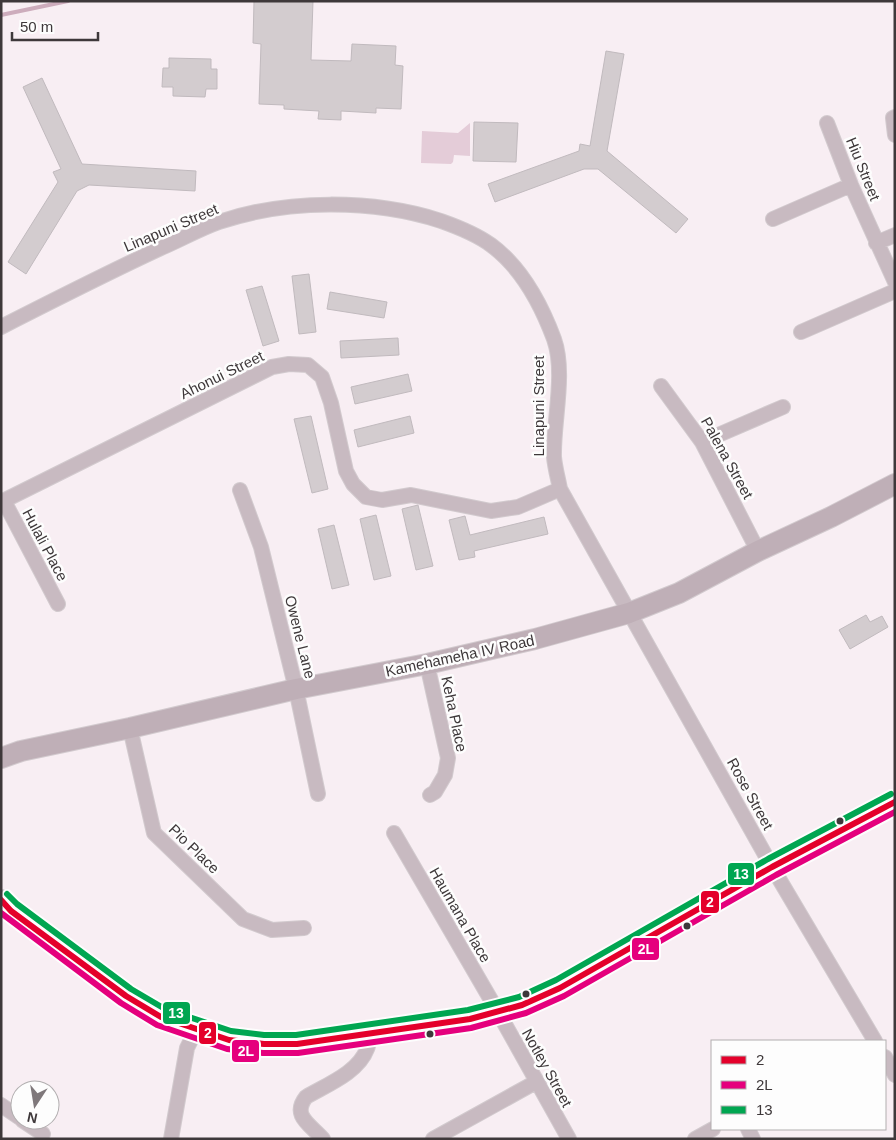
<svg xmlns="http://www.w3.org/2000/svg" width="896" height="1140" font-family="Helvetica,sans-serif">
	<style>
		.green { fill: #e4ccd8 }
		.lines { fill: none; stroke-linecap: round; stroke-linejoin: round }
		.stream { stroke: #cdacbc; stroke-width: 4 }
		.building { fill: #d3cccf; stroke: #c1babe }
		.street-casing { stroke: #d2cace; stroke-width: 16 }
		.secondary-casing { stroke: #d2cace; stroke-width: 22 }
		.street { stroke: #c8bac1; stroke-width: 14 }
		.secondary { stroke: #bfafb7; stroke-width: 20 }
		.bus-1-casing { stroke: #fdfdfd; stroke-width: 10 }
		.bus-2-casing { stroke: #fdfdfd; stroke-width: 10 }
		.bus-3-casing { stroke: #fdfdfd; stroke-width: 10 }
		.bus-1 { stroke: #e4002b; stroke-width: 6 }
		.bus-2 { stroke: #e5007d; stroke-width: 6 }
		.bus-3 { stroke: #00a651; stroke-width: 6 }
		.bus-dot { fill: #3e383a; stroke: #fdfdfd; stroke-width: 2 }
		.labels { text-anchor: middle; stroke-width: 5; stroke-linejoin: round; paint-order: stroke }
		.street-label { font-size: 15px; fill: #3e383a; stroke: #fdfdfd }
		.line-badge { stroke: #fdfdfd; stroke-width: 2 }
		.badge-label { font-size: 14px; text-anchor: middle; font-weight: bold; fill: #fff }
	</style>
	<rect width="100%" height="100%" fill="#f8eef3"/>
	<path class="green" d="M470 123V156L454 155 453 162 451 164 421 163 422 131 458 133Z"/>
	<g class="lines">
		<path class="stream" d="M1 15 68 1"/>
	</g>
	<path class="building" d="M254 1H313L311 60 351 61 352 44 396 46 395 65 403 66 401 109 376 108V113L341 111V120L318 119 319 111 284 109V105L259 104 261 44 253 43Z
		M606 51 624 54 607 151 688 219 676 233 598 169H584L495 202 488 184 579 151 580 144 590 146Z
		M169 58 211 59V69H217V89H206L205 97 173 96V87H162L163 68H169Z
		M42 78 82 164 196 171 195 191 89 185 77 191 26 274 8 262 58 182 53 172 61 169 23 87Z
		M474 122 518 123 516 162 473 161Z
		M309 274 316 332 299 334 292 276Z
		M262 286 279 341 263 346 246 290Z
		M330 292 387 302 384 318 327 309Z
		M398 338 399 355 341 358 340 341Z
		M408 374 412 391 355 404 351 387Z
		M311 416 328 489 312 493 294 419Z
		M410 416 414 433 358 447 354 430Z
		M418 505 433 566 416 570 402 509Z
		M376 515 391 576 374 580 360 519Z
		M465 516 470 535 544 517 548 534 474 551 475 557 459 560 449 520Z
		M334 525 349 585 332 589 318 529Z
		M866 615 870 622 882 616 888 627 850 649 839 630Z"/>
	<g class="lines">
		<defs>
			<path id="street" d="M895 117 893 118 895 135
				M827 123 851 185 895 282
				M773 219 851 185
				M876 243 895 235
				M1 327C54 300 107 273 161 248 180 240 199 229 219 222 287 199 373 199 441 221 458 227 476 234 491 245 521 267 541 304 554 339 566 373 553 422 554 457 555 468 558 478 560 489L772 867 875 1041
				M801 332 895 291
				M661 386 702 442 758 551
				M702 442 783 407
				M240 490 261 547 296 689 318 794
				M4 501 58 604
				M1 502 272 367 289 364 308 365 322 377 331 403 346 471 353 484 366 497 382 500 411 495 491 511 518 507 560 489
				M427 664 448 758 445 775 435 792 430 795
				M130 728 154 833 243 919 272 930 304 928
				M394 833 498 1012 569 1139
				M885 1057 895 1075
				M1 1105 20 1118
				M22 1120 43 1134
				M748 1129 753 1139
				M171 1139 187 1048 196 1030
				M323 1139C311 1125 291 1116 306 1097 326 1085 358 1073 367 1049 369 1044 369 1038 370 1033
				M433 1139 536 1082
				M695 1139 713 1129"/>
			<path id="secondary" d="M1 758 21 751 130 728 296 689 427 664 535 639 629 613 679 593 758 551 831 517 895 484
				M1 900 11 911 126 996 161 1017 196 1030 229 1040 264 1044H297L470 1019 522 1005 560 988 772 867 895 802"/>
		</defs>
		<use href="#street" class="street-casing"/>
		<use href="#secondary" class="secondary-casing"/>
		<use href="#street" class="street"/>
		<use href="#secondary" class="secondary"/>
		<defs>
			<path id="bus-1" d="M1 900 11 911 126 996 161 1017 229 1040 264 1044H297L470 1019 522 1005 560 988 772 867 895 802"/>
			<path id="bus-2" d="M1 913 121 1003 157 1025 227 1049 263 1053H298L471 1028 526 1013 564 996 776 875 895 812"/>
			<path id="bus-3" d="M7 894 17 904 131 989 165 1009 231 1031 264 1035H296L468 1010 519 997 556 980 768 859 891 794"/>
		</defs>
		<use href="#bus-1" class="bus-1-casing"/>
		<use href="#bus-2" class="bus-2-casing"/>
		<use href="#bus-3" class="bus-3-casing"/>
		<use href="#bus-1" class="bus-1"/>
		<use href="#bus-2" class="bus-2"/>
		<use href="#bus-3" class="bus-3"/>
	</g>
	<g class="bus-dot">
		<circle cx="840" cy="821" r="4.5"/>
		<circle cx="687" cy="926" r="4.5"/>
		<circle cx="526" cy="994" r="4.5"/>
		<circle cx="430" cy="1034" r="4.5"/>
	</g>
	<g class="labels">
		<g class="street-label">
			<text transform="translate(863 169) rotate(68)" y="5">Hiu Street</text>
			<text transform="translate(171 228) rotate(-23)" y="5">Linapuni Street</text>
			<text transform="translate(222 375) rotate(-26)" y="5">Ahonui Street</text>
			<text transform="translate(539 406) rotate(-90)" y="5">Linapuni Street</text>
			<text transform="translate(727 458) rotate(61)" y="5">Palena Street</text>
			<text transform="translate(45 545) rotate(62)" y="5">Hulali Place</text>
			<text transform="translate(300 637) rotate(76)" y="5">Owene Lane</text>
			<text transform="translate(460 656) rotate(-12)" y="5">Kamehameha IV Road</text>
			<text transform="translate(454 714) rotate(78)" y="5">Keha Place</text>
			<text transform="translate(750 794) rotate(61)" y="5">Rose Street</text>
			<text transform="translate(194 849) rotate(44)" y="5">Pio Place</text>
			<text transform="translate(460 915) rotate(60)" y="5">Haumana Place</text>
			<text transform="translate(547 1068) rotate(61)" y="5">Notley Street</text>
		</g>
	</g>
	<g class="line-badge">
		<rect x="727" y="862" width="28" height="24" rx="5" fill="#00a651"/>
		<rect x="700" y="890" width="20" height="24" rx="5" fill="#e4002b"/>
		<rect x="631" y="937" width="29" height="24" rx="5" fill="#e5007d"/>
		<rect x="162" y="1001" width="29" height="24" rx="5" fill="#00a651"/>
		<rect x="198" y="1021" width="19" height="24" rx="5" fill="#e4002b"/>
		<rect x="231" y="1039" width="29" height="24" rx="5" fill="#e5007d"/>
	</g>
	<g class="badge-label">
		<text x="741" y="879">13</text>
		<text x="710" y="907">2</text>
		<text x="646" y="954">2L</text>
		<text x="176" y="1018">13</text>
		<text x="208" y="1038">2</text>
		<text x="246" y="1056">2L</text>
	</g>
	<rect width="896" height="1140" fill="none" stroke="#3e383a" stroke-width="5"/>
	<rect x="711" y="1040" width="175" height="90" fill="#fdfdfd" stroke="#b1aeaf"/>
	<rect x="721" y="1056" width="25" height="8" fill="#e4002b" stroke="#b1aeaf"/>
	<text x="756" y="1065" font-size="15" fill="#3e383a">2</text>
	<rect x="721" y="1081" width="25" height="8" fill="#e5007d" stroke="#b1aeaf"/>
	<text x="756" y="1090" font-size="15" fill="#3e383a">2L</text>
	<rect x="721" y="1106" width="25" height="8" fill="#00a651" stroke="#b1aeaf"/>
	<text x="756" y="1115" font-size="15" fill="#3e383a">13</text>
	<g transform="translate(35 1105) rotate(192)"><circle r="24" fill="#fdfdfd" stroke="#b1aeaf"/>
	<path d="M0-4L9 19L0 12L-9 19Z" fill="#7f787b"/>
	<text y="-8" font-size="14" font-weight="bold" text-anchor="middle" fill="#3e383a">N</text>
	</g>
	<path d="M12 32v8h86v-8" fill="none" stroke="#3e383a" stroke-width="2.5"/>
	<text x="20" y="32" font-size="15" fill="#3e383a" stroke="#fdfdfd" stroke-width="4" paint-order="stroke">50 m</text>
</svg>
